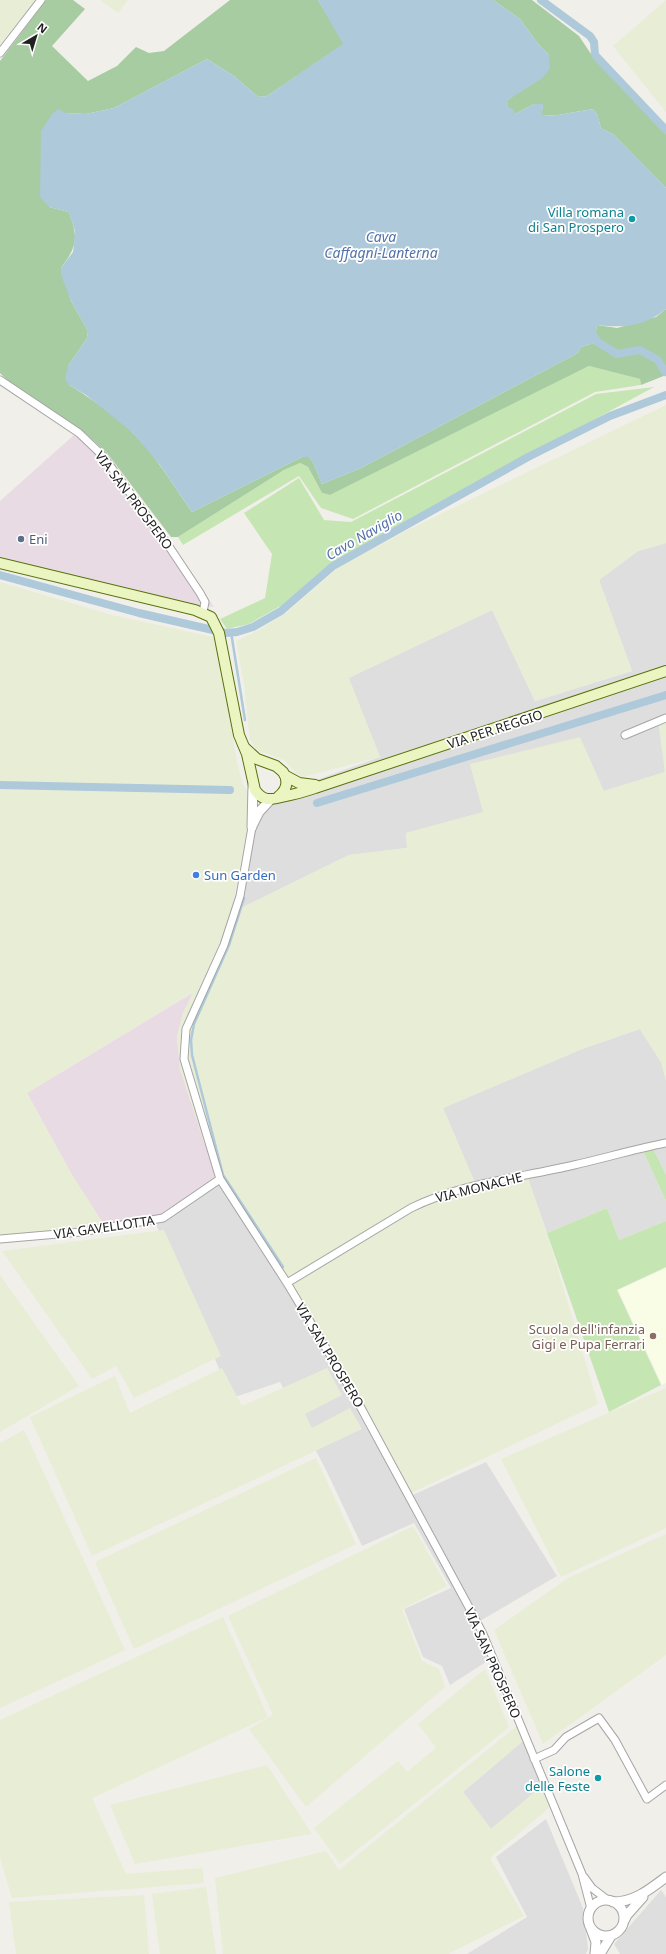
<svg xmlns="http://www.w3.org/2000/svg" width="666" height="1954" font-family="'Noto Sans',sans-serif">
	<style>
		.residential { fill: #dfdede }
		.industrial { fill: #e9dbe4 }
		.education { fill: #f9fde5 }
		.farmland { fill: #e8edd6 }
		.grass { fill: #c5e6b3 }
		.forest { fill: #a7cca1 }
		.water { fill: #adc9da }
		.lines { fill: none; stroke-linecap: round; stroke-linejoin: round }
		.stream { stroke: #adc9da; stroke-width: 2.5 }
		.canal { stroke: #adc9da; stroke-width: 8 }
		.minor-casing { stroke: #a5a5a5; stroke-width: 9 }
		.tertiary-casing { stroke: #a5a5a5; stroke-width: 11 }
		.secondary-casing { stroke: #59720e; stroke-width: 12 }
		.minor { stroke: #fff; stroke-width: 7 }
		.tertiary { stroke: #fff; stroke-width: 9 }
		.secondary { stroke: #ebf5c2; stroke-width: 10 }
		.culture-dot { fill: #0f9aa8; stroke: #fff; stroke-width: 1.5 }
		.service-dot { fill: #5c6f8a; stroke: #fff; stroke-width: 1.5 }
		.shop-dot { fill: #3f7fe0; stroke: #fff; stroke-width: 1.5 }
		.education-dot { fill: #8d6e63; stroke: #fff; stroke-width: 1.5 }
		.labels { text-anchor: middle; stroke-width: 3.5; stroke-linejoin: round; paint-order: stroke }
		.culture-label { font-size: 13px; fill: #0d838f; stroke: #fff; text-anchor: end }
		.street-label { font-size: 13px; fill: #212121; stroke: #fff }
		.service-label { font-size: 13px; fill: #4e5e75; stroke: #fff; text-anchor: start }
		.shop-label { font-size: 13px; fill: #366cbe; stroke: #fff; text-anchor: start }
		.education-label { font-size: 13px; fill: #785e54; stroke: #fff; text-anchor: end }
		.water-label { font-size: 14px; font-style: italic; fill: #5473aa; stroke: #fff }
	</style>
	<rect width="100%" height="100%" fill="#f1efe9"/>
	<path class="residential" d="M666 543V722L659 725 665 772 604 791 470 764 484 812 406 833 407 848 349 855 231 913 261 803 269 797 380 757 348 678 492 610 535 701 632 671 599 580 638 551Z
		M640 1029 661 1062 666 1080V1175L653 1148 643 1151 666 1201V1221L619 1240 607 1208 547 1233 526 1173 475 1183 443 1108 582 1049Z
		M223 1178 289 1281 329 1361 406 1498 486 1462 557 1576 473 1625 489 1660 450 1685 442 1666 423 1657 404 1609 451 1588 414 1523 362 1546 326 1470 280 1382 232 1398 154 1220Z
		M524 1740 542 1786 491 1829 463 1792Z
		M546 1819 583 1908 588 1949 586 1954H467L527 1917 496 1857Z
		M661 1890 666 1897V1954H620L614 1944Z"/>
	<path class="industrial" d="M74 435 91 448 107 468 178 555 214 607 192 604 0 559V501Z
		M194 992 183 1013 177 1037 180 1069 204 1142 223 1178 154 1220 104 1225 72 1175 27 1093Z"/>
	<path class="education" d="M666 1268V1383L662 1385 618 1290Z"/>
	<path class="farmland" d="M0 0H35L0 45Z
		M100 0H128L118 13Z
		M666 0V112L613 46Z
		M666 405V543L638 551 599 580 632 671 535 701 492 610 349 678 380 757 303 777 297 774 284 760 259 751 254 746 250 739 244 685 236 641 259 630 286 613 340 566 412 528Z
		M0 582 112 615 213 637 217 643 237 762 243 785 253 798 231 913 349 855 407 848 406 833 483 812 470 764 580 737 604 791 665 772 659 725 666 722V1080L661 1062 640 1029 582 1049 443 1108 475 1183 526 1172 547 1233 598 1404 407 1495 329 1361 289 1281 218 1171 204 1142 180 1069 177 1037 183 1013 193 992 27 1093 72 1175 104 1225 0 1238Z
		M164 1230 221 1356 134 1398 116 1366 92 1379 2 1251Z
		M0 1275 79 1386 0 1432Z
		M222 1368 242 1406 327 1368 342 1395 305 1414 312 1428 350 1408 362 1429 92 1556 30 1417 115 1376 130 1413Z
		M666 1388V1528L561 1577 501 1459Z
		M24 1430 125 1650 0 1708V1443Z
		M316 1458 356 1544 134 1649 95 1562Z
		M413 1526 447 1586 402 1609 422 1661 439 1669 445 1687 306 1807 249 1729 273 1715 228 1616Z
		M666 1534V1655L543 1744 494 1630 568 1578Z
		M223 1617 268 1717 92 1798 126 1874 202 1868 204 1883 12 1898 0 1858V1720Z
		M485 1669 509 1727 340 1864 314 1828 398 1761 407 1772 436 1748 418 1724Z
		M518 1725 524 1740 463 1792 491 1829 542 1786 551 1806 490 1858 524 1916 448 1954H223L215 1878 326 1851 339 1870Z
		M267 1765 312 1834 135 1864 110 1805Z
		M206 1887 216 1954H160L152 1894Z
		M144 1895 149 1954H16L9 1902Z"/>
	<path class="grass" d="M589 366 640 379 641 385 595 392 353 519 321 508 299 476 183 545 178 537 284 470 300 463 308 467 322 493 330 495Z
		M654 387 331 563 282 605 249 624 227 629 220 619 265 598 272 554 244 513 299 478 324 520 351 522 596 394Z
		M653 1148 666 1175V1201L643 1151Z
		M607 1208 619 1240 666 1221V1267L617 1290 661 1385 609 1412 547 1233Z"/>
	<path class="forest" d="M46 0H73L85 9 52 46 88 81 117 66 136 47 149 53 164 51 230 0H318L344 44 267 96 258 97 234 76 207 59 114 108 86 114 66 113 49 207 69 212C78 238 78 245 61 268L71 301 88 331 87 338 68 366 69 385C91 398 114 415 133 433 156 456 173 485 192 512L302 457H309L313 462 322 484 361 468 578 353 581 347 594 343 597 325 617 328 656 317 666 309V375L641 385 640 379 589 366 330 495 322 493 308 467 300 463 284 470 178 537H171L107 453 84 432 10 383 0 373V61Z
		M493 0H532L579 36 591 54 666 134V188L614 135 601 128 597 114 593 109 558 115 541 116 543 105 534 104 515 114 508 107V100L517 93 549 55 539 45 520 19Z"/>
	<path class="water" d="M318 0H493L520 19 539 45 549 55 550 69 541 79 508 100V107L513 109 515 114 534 104H543L542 116 558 115 593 109 597 114 601 128 614 135 666 188V309C644 327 624 328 597 325L596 332 600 338 594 343 581 347 578 353 361 468 322 484 313 462 309 457H302L192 512 160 465 133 433 86 395 69 385 65 379 68 366 87 338 88 331 71 301 61 275V268L73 252 74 245 75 231 69 212 49 207 40 197 41 131 52 114 58 109 66 113 86 114 114 108 207 59 234 76 258 97 267 96 343 44Z"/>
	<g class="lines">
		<path class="stream" d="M231 632 245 720
			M244 898 229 945 194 1024 191 1040 192 1055 223 1175 283 1267"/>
		<path class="canal" d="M541 0 590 36 594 42 595 55 666 130
			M596 341 617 354 640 350 658 360 665 372
			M0 575 139 613 226 633 237 632 253 627 281 611 333 566 528 457 610 416 666 395
			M0 785 230 790
			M317 803 666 695"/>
		<defs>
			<path id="minor" d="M0 53 41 0
				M0 380 79 433 103 456 166 542 200 593 205 602 203 612
				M625 735 666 718
				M252 827 240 896 224 945 186 1029 184 1059 220 1179 287 1283 354 1395 471 1611 483 1634 582 1874 591 1909
				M0 1239 81 1232 163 1218 220 1179
				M287 1283 411 1208C461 1183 519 1178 574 1165 605 1158 635 1149 666 1143
				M534 1759 554 1750 566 1737 599 1718 615 1740 647 1799 666 1785
				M584 1877 592 1888 609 1901"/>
			<path id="tertiary" d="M253 824 259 812 271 799
				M252 827 253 785
				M588 1918a18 18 0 1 1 36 0a18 18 0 1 1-36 0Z
				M613 1902C634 1902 649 1890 666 1877
				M624 1921 627 1915 643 1897
				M591 1929 596 1942 595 1954
				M600 1954 611 1936"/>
			<path id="secondary" d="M0 563 195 610 211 617 219 633 239 735 247 754 255 790C258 794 261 798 267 799 274 800 307 791 315 788L666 671
				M245 748 257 759 276 766 283 772C289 781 287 790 278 797
				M286 776 299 783 315 785"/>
		</defs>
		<use href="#minor" class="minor-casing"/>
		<use href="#tertiary" class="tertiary-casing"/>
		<use href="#secondary" class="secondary-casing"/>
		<use href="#minor" class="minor"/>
		<use href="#tertiary" class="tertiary"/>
		<use href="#secondary" class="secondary"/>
	</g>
	<g class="culture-dot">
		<circle cx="632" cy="219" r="4"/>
		<circle cx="598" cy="1778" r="4"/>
	</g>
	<circle class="service-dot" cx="21" cy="539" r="4"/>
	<circle class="shop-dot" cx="196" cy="875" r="4"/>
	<circle class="education-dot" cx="653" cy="1336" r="4"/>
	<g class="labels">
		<g class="culture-label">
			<text x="624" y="217">Villa romana<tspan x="624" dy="15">di San Prospero</tspan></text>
			<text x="590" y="1776">Salone<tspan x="590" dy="15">delle Feste</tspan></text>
		</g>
		<g class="street-label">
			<text transform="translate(134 500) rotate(53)" y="5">VIA SAN PROSPERO</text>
			<text transform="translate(495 729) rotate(-18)" y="5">VIA PER REGGIO</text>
			<text transform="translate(479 1187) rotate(-14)" y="5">VIA MONACHE</text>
			<text transform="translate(104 1227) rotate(-8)" y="5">VIA GAVELLOTTA</text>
			<text transform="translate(330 1355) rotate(59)" y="5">VIA SAN PROSPERO</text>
			<text transform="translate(493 1663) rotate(66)" y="5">VIA SAN PROSPERO</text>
		</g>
		<g class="service-label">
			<text x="29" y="544">Eni</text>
		</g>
		<g class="shop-label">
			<text x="204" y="880">Sun Garden</text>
		</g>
		<g class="education-label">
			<text x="645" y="1334">Scuola dell'infanzia<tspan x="645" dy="15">Gigi e Pupa Ferrari</tspan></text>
		</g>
		<g class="water-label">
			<text x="381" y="242">Cava<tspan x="381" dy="16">Caffagni-Lanterna</tspan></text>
			<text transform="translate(364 535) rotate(-30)" y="5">Cavo Naviglio</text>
		</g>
	</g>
	<g transform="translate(36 36) rotate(38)" stroke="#ffffff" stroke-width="3" paint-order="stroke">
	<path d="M0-3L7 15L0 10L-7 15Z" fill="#212121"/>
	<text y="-6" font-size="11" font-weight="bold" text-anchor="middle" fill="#212121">N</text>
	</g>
</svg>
